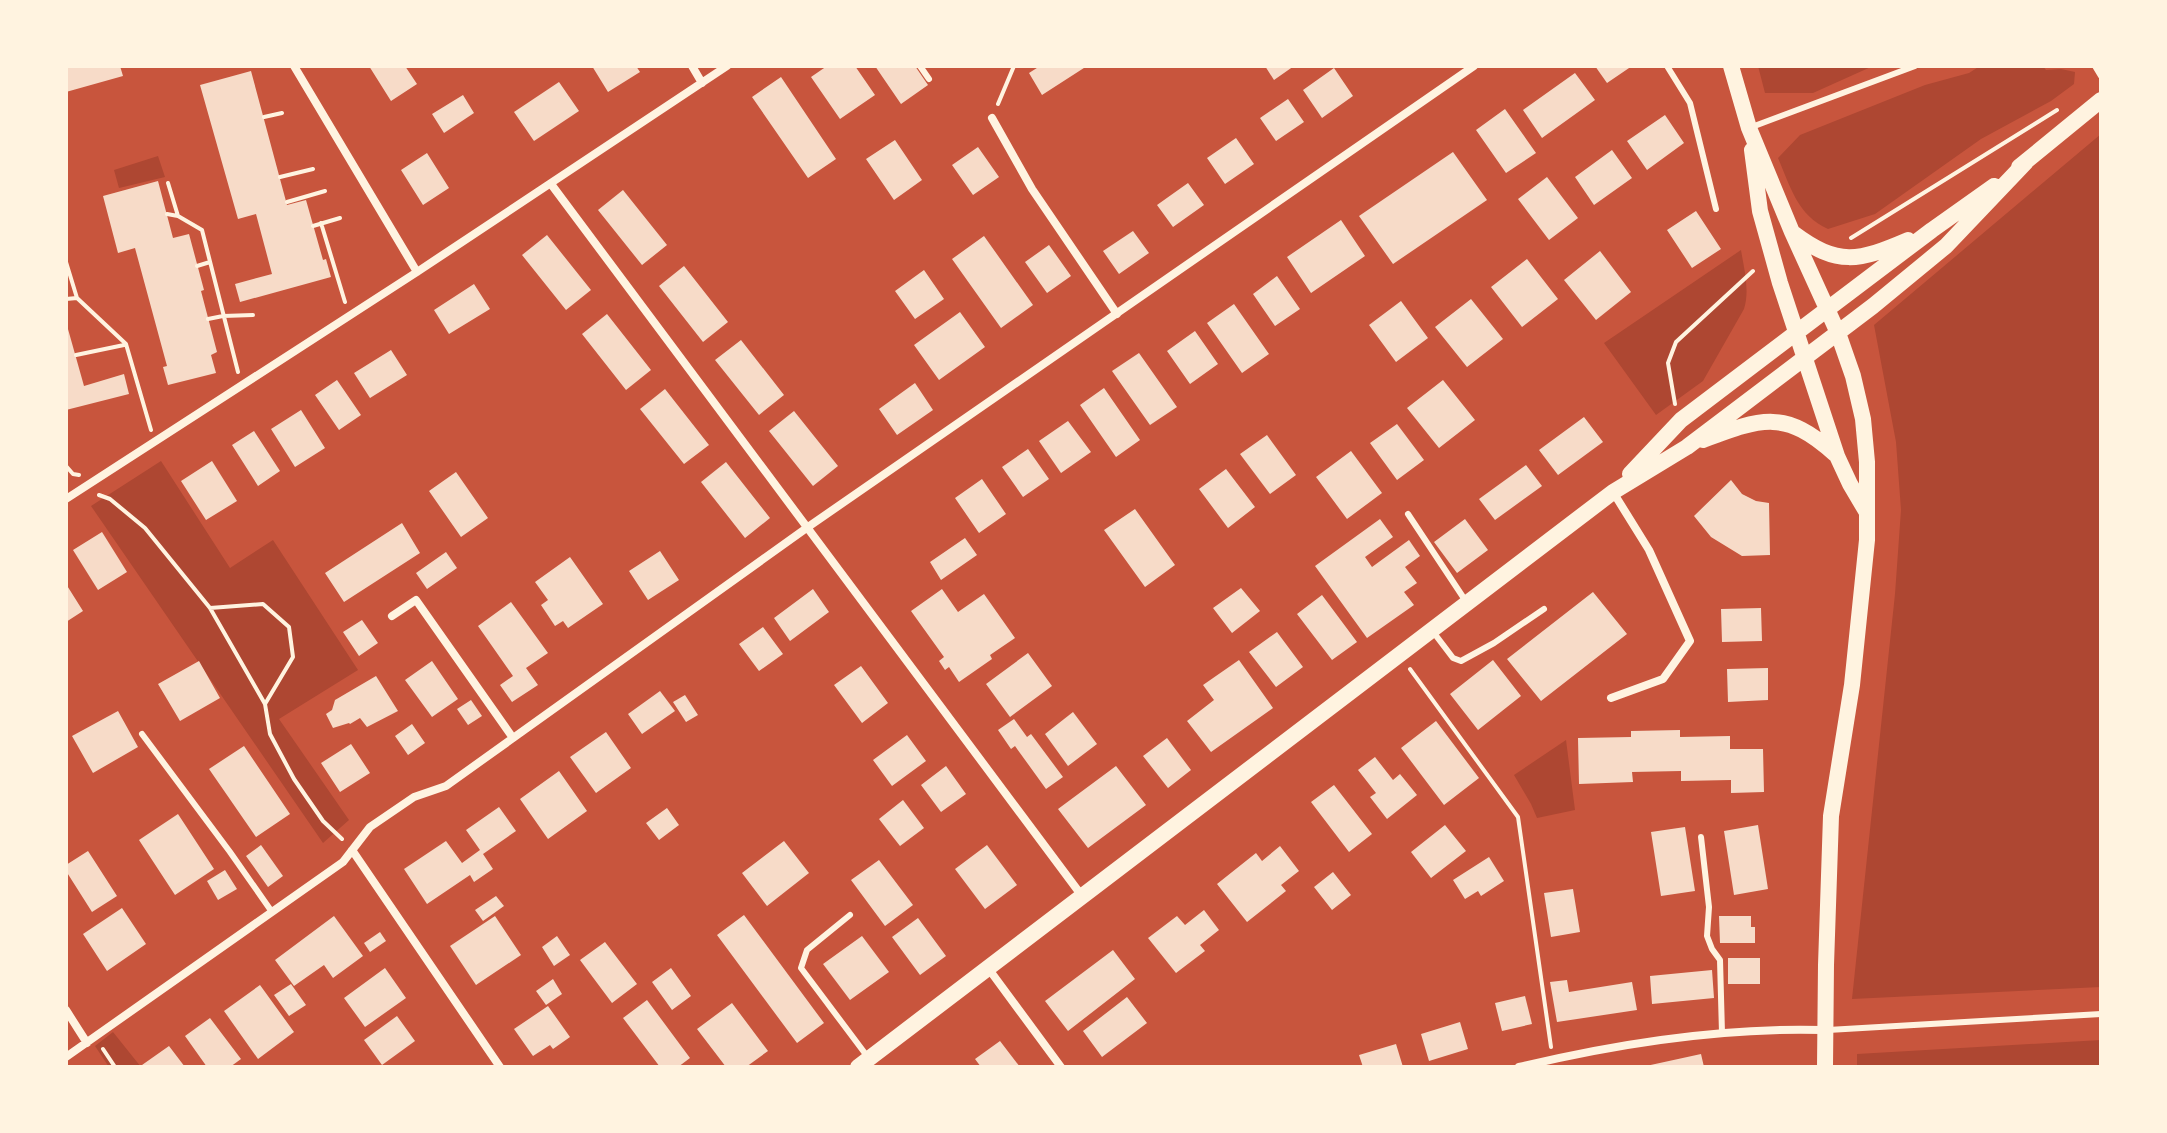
<svg xmlns="http://www.w3.org/2000/svg" width="2167" height="1133" font-family="'PT Sans',sans-serif">
	<style>
		.green { fill: #ae4732 }
		.building { fill: #f7dbc8 }
		.lines { fill: none; stroke-linecap: round; stroke-linejoin: round }
		.path { stroke: #fff3e0; stroke-width: 4 }
		.service { stroke: #fff3e0; stroke-width: 6 }
		.minor { stroke: #fff3e0; stroke-width: 8 }
		.secondary { stroke: #fff3e0; stroke-width: 16 }
	</style>
	<rect width="100%" height="100%" fill="#c8553d"/>
	<path class="green" d="M1758 66H1873L1813 93H1765Z
		M1980 66H2043L2046 70 2061 69 2075 72 2074 84 2051 101 1981 139 1875 214 1828 229C1798 216 1790 186 1778 158L1800 135 1925 85 1969 73Z
		M2101 134V987L1852 999 1895 594 1901 510 1896 442 1874 325Z
		M158 156 165 177 119 188 114 170Z
		M1741 250C1744 269 1750 290 1744 309L1703 381 1656 415 1604 343Z
		M161 461 230 568 273 540 358 670 279 719 349 820 323 843 91 506Z
		M1566 740 1575 810 1537 818 1531 804 1514 775Z
		M113 1032 141 1067H109L95 1046Z
		M2101 1040V1067H1857V1054Z"/>
	<path class="building" d="M66 66H120L123 76 66 92Z
		M369 66H405L417 84 391 101Z
		M592 66H636L640 72 608 92Z
		M827 66H855L875 95 840 119 811 77Z
		M875 66H915L928 85 901 104Z
		M1040 66H1087L1042 95 1029 73Z
		M1265 66H1294L1274 80Z
		M1595 66H1632L1607 83Z
		M1334 68 1353 96 1322 118 1303 90Z
		M251 71 287 205 306 200 323 260 326 259 331 277 240 302 235 284 272 274 256 214 238 219 200 85Z
		M1575 73 1595 100 1542 138 1523 110Z
		M781 77 836 159 808 178 752 97Z
		M559 82 579 111 534 141 514 112Z
		M463 95 474 113 444 133 432 114Z
		M1288 99 1304 122 1276 141 1260 118Z
		M1505 109 1536 153 1506 173 1476 130Z
		M1665 115 1684 143 1647 170 1627 141Z
		M1236 138 1254 164 1225 184 1207 158Z
		M895 140 922 180 894 200 866 159Z
		M978 147 999 177 973 195 952 165Z
		M1612 150 1632 178 1594 205 1575 177Z
		M1453 152 1487 200 1393 264 1359 216Z
		M427 153 449 188 423 205 401 170Z
		M1547 177 1578 218 1549 240 1518 199Z
		M158 181 173 238 189 234 204 290 201 291 217 352 211 355 216 373 168 385 163 367 167 366 135 248 118 253 103 196Z
		M1188 183 1204 205 1173 227 1157 205Z
		M623 190 667 245 642 265 598 210Z
		M1696 211 1721 249 1692 268 1667 230Z
		M1341 220 1365 256 1311 293 1287 257Z
		M1133 231 1149 253 1119 274 1103 251Z
		M547 235 591 290 566 310 522 255Z
		M984 236 1033 305 1001 328 952 259Z
		M1049 245 1071 276 1047 293 1025 262Z
		M1600 251 1631 292 1596 320 1564 280Z
		M1527 259 1558 299 1522 327 1491 287Z
		M684 266 728 322 703 342 659 286Z
		M924 270 944 299 915 319 895 291Z
		M1277 276 1300 309 1275 326 1253 294Z
		M474 284 490 309 449 334 434 310Z
		M1471 299 1503 339 1467 367 1435 327Z
		M1401 301 1428 338 1396 362 1369 325Z
		M1234 304 1269 354 1242 373 1207 323Z
		M960 312 985 347 939 380 914 345Z
		M607 314 651 370 626 390 582 334Z
		M66 322 84 386 124 374 129 394 66 410Z
		M1195 331 1218 364 1190 384 1167 351Z
		M741 340 784 395 759 415 715 360Z
		M391 350 407 375 370 398 354 373Z
		M1139 353 1177 407 1150 425 1112 371Z
		M337 380 361 415 339 430 315 395Z
		M1443 380 1475 420 1439 448 1407 408Z
		M915 383 933 410 897 435 879 409Z
		M1104 388 1140 440 1116 457 1080 405Z
		M665 389 709 445 684 464 640 409Z
		M301 410 325 448 295 467 271 429Z
		M794 411 838 466 813 486 769 431Z
		M1584 417 1603 442 1558 475 1539 450Z
		M1068 421 1091 452 1061 473 1039 441Z
		M1397 424 1424 460 1397 480 1370 443Z
		M254 431 280 471 258 486 232 445Z
		M1267 435 1296 475 1270 494 1240 454Z
		M1028 449 1049 479 1023 497 1002 467Z
		M1351 451 1382 493 1347 519 1316 477Z
		M212 461 237 501 206 520 181 481Z
		M726 462 770 518 745 538 701 482Z
		M1526 465 1542 486 1495 520 1479 499Z
		M1226 469 1255 507 1228 528 1199 489Z
		M456 472 488 518 461 537 429 491Z
		M982 479 1006 514 979 533 955 498Z
		M1731 480 1742 494 1756 501 1769 503 1770 555 1742 556 1711 537 1694 516Z
		M1135 509 1175 565 1145 587 1104 530Z
		M1380 519 1393 537 1365 557 1372 567 1409 540 1420 556 1405 567 1417 583 1404 592 1414 605 1367 638 1315 566Z
		M1465 519 1488 550 1457 573 1434 542Z
		M402 523 420 553 344 602 325 573Z
		M102 532 127 572 98 590 73 550Z
		M965 538 977 555 941 580 930 562Z
		M660 551 679 580 648 600 629 571Z
		M446 552 457 568 427 589 416 573Z
		M570 557 603 604 568 628 563 621 555 626 541 605 548 600 535 582Z
		M66 584 83 611 66 622Z
		M1241 588 1260 611 1232 633 1213 608Z
		M813 589 829 612 790 641 774 618Z
		M942 589 958 612 984 594 1015 638 990 655 992 659 959 682 949 667 945 670 939 661 944 657 911 611Z
		M1593 592 1627 634 1541 701 1507 659Z
		M1322 595 1357 642 1332 660 1297 614Z
		M511 602 548 653 526 668 538 685 512 702 500 685 513 676 478 626Z
		M1761 608 1762 641 1722 642 1721 609Z
		M362 620 378 643 359 656 343 632Z
		M763 627 783 654 759 671 739 644Z
		M1277 632 1303 667 1276 687 1249 652Z
		M1028 653 1052 686 1010 717 986 684Z
		M1239 660 1273 708 1211 752 1187 721 1214 700 1203 685Z
		M1493 660 1521 696 1478 730 1450 694Z
		M199 661 220 698 180 721 158 684Z
		M432 661 458 699 432 717 405 680Z
		M861 666 888 703 862 723 834 685Z
		M1768 668V700L1728 702 1727 669Z
		M376 676 398 711 367 727 360 718 350 724 349 723 333 728 326 714 332 710 335 700Z
		M660 691 675 711 642 734 628 714Z
		M685 695 698 715 686 722 673 702Z
		M471 700 482 716 468 725 457 709Z
		M118 711 138 747 93 773 72 736Z
		M1073 712 1097 744 1068 766 1045 734Z
		M1014 719 1027 737 1031 734 1063 777 1046 789 1015 746 1011 749 998 730Z
		M1436 721 1479 778 1444 805 1401 748Z
		M412 724 425 743 408 755 395 736Z
		M1680 730V737L1730 736V749H1763L1764 792 1731 793V780L1681 781V771L1632 772 1633 782 1579 784 1578 738 1631 737V731Z
		M606 732 631 768 596 793 570 757Z
		M907 735 926 761 892 786 873 760Z
		M1167 738 1191 770 1168 788 1143 756Z
		M351 744 370 773 340 792 321 763Z
		M244 746 290 814 256 837 209 769Z
		M1375 757 1393 780 1400 774 1417 795 1387 819 1370 797 1376 793 1358 770Z
		M946 766 966 794 941 812 921 785Z
		M1116 766 1146 805 1088 848 1058 809Z
		M559 771 587 811 548 839 520 799Z
		M1334 785 1372 834 1349 852 1311 802Z
		M903 800 924 828 900 846 879 819Z
		M499 807 516 831 483 854 493 869 474 882 470 875 427 904 404 869 446 841 462 863 480 850 466 830Z
		M667 808 679 825 659 840 646 823Z
		M178 814 214 869 175 895 139 840Z
		M1445 825 1466 851 1431 878 1411 852Z
		M1758 825 1768 889 1734 895 1724 831Z
		M1685 827 1695 891 1661 896 1651 832Z
		M784 841 809 873 767 906 742 873Z
		M261 845 283 876 268 887 246 856Z
		M987 845 1017 885 985 909 955 869Z
		M1280 846 1299 871 1281 885 1286 891 1247 922 1217 884 1256 853 1262 861Z
		M88 851 117 896 92 912 66 871V865Z
		M1489 857 1504 881 1481 896 1478 891 1465 899 1453 880Z
		M879 860 913 905 885 926 851 880Z
		M225 870 237 889 218 900 207 881Z
		M1333 872 1351 895 1332 910 1314 887Z
		M1573 889 1580 932 1551 937 1544 893Z
		M496 896 504 906 483 921 475 910Z
		M122 908 146 944 107 971 83 934Z
		M1204 910 1219 930 1200 945 1205 951 1176 973 1148 938 1177 916 1185 925Z
		M744 915 824 1023 797 1043 717 935Z
		M334 916 363 956 333 978 324 965 294 986 275 960Z
		M495 916 521 955 476 985 450 946Z
		M1719 916H1751V927H1755V943H1720Z
		M918 918 946 956 920 975 892 937Z
		M380 932 386 941 370 952 364 943Z
		M557 936 570 955 554 966 542 947Z
		M862 936 889 972 850 1000 823 964Z
		M605 942 637 984 612 1003 580 960Z
		M1113 950 1135 979 1068 1031 1045 1001Z
		M1728 958H1760V984H1728Z
		M385 968 406 998 365 1027 344 998Z
		M671 968 691 996 672 1010 652 982Z
		M1712 970 1714 998 1652 1004 1650 976Z
		M553 979 562 994 546 1005 536 991Z
		M1567 980 1569 992 1632 982 1637 1010 1557 1022 1550 982Z
		M291 984 306 1005 289 1016 274 995Z
		M260 985 294 1032 258 1059 224 1011Z
		M1525 996 1532 1024 1502 1031 1495 1003Z
		M1127 997 1147 1023 1102 1057 1083 1031Z
		M647 1000 690 1058 678 1067H660L623 1018Z
		M732 1003 768 1051 746 1067H726L697 1029Z
		M548 1006 570 1037 553 1049 550 1045 533 1056 514 1029Z
		M397 1016 415 1041 382 1065 364 1040Z
		M210 1018 241 1059 230 1067H207L185 1036Z
		M1460 1022 1468 1049 1429 1061 1421 1034Z
		M1000 1041 1020 1067H981L975 1059Z
		M1396 1044 1403 1067H1363L1359 1055Z
		M169 1046 185 1067H144L142 1065Z
		M1701 1054 1704 1067H1647L1646 1066Z"/>
	<g class="lines">
		<path class="path" d="M998 104 1014 66
			M264 117 282 113
			M280 177 313 169
			M168 183 178 216 202 230 238 372
			M287 202 325 191
			M167 214 178 216
			M321 223 345 302
			M313 226 340 218
			M1851 238 2057 110
			M66 262 77 298 126 344 151 430
			M197 266 210 262
			M66 299 77 298
			M208 319 223 316 253 315
			M76 355 124 345
			M1675 404 1668 363 1676 342 1753 271
			M66 466 73 474 79 475
			M99 495 110 499 145 528 210 608 265 704 270 734 294 779 323 821 342 839
			M210 608 263 604 289 627 293 657 265 704
			M1410 669 1518 817 1551 1047
			M103 1049 115 1067"/>
		<path class="service" d="M920 66 929 79
			M1667 66 1690 103 1716 209
			M2095 66 2101 76
			M1749 128 1915 66
			M1408 514 1467 603
			M1434 633 1453 658 1461 661 1494 643 1544 609
			M142 734 230 852 272 912
			M1701 837 1709 907 1707 936 1712 949 1720 960 1722 1033
			M850 915 807 950 801 968 867 1056
			M1828 1030 2101 1014"/>
		<path class="minor" d="M294 66 417 272
			M692 66 702 83
			M992 118 1032 189 1117 314
			M551 184 1082 896
			M66 499 417 272 727 66
			M392 616 416 600 513 738
			M1611 698 1663 679 1690 641 1649 550 1613 492
			M352 850 500 1067
			M988 968 1061 1067
			M66 1010 87 1043
			M66 1057 343 862 370 827 414 797 446 786 808 527 1474 66
			M1519 1067C1619 1043 1721 1027 1824 1030"/>
		<path class="secondary" d="M1731 66 1749 128 1792 232 1838 333 1853 376 1863 419 1867 462V540L1852 685 1831 816 1826 965 1825 1067
			M1752 150 1760 211 1780 283 1837 456 1850 484 1866 511
			M2019 167 2101 100
			M1793 233C1838 267 1859 261 1908 240
			M1703 440C1762 418 1785 409 1835 454
			M1630 474 1681 420 1932 230 1994 186
			M858 1067 1613 492 1687 447 1873 306 1946 246 2026 162"/>
	</g>
	<rect width="2167" height="1133" fill="none" stroke="#fff3e0" stroke-width="136"/>
</svg>
